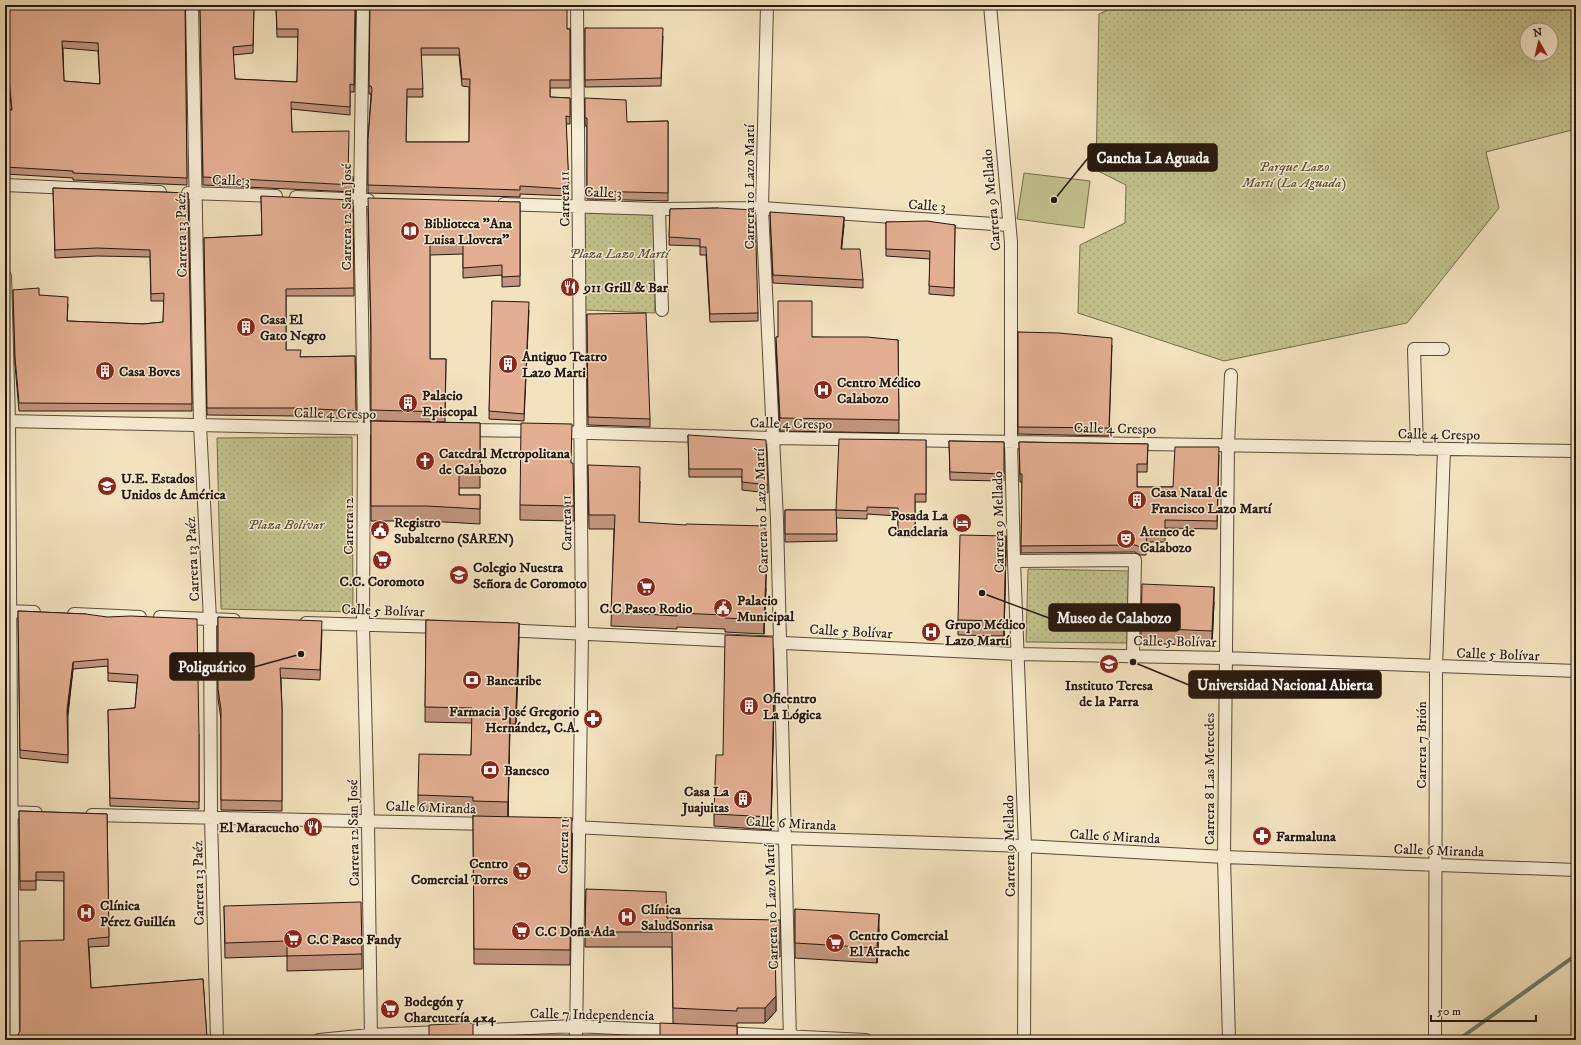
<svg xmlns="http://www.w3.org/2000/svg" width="1581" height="1045" font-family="'IM FELL DW Pica',serif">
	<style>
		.green { fill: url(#green-dots); stroke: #746c4d; fill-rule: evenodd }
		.pitch { fill: #c2c18c; stroke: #746c4d }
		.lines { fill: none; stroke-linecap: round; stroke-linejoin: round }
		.stream { stroke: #6d7b6d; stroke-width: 4 }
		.street-casing { stroke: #594a3a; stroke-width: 14 }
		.street { stroke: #f7ecd4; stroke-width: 12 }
		.wall { fill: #c3967e; stroke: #26170e; fill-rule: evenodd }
		.shaded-wall { fill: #9f7a66; stroke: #26170e }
		.building { fill: #e3ae92; stroke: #26170e; fill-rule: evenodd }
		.labels { text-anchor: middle; stroke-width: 3; stroke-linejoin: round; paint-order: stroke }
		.park-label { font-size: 14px; font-style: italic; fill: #5d523a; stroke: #f7ecd4 }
		.street-label { font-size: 14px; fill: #26170e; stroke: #f7ecd4 }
		.poi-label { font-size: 14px; font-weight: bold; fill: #26170e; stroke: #f7ecd4; text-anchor: start }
		.leader { fill: none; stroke: #26170e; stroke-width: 1.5 }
		.callout-dot { fill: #26170e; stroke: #f7ecd4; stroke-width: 1.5 }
		.callout { fill: #26170e; stroke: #26170e; stroke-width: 1.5 }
		.callout-label { font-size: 15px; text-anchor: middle; font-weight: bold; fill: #fff }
	</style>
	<defs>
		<pattern id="green-dots" width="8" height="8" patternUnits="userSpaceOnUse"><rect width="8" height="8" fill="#c2c18c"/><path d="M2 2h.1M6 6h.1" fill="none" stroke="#a7a578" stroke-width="1.8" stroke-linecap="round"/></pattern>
	</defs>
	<rect width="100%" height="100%" fill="#f2e2bd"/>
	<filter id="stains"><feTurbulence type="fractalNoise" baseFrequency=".005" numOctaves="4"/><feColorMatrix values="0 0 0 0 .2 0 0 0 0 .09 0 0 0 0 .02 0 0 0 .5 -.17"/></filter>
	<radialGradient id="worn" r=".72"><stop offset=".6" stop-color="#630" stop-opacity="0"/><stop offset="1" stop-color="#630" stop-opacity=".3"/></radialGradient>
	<path class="green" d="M1118 5H1576V129L1486 152 1499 208 1407 323 1224 361 1078 313 1080 245 1125 223 1126 185 1096 170 1099 14ZM1527 30H1551V54H1527Z
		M584 211 654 214 655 313 585 310Z
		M352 437 353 612 221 609 217 438Z
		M1028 569 1129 571 1127 643 1026 642Z"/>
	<path class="pitch" d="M1024 173 1090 181 1084 228 1017 219Z"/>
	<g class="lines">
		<path class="stream" d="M1458 1040 1576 955"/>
		<defs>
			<path id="street" d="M192 5 200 425 210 619 211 818 217 1040
				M363 5 360 200 364 428 363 625 368 821 371 1040
				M767 5 762 208 777 520 790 1040
				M990 5 1011 242V441L1014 561 1025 846 1024 1040
				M5 185 160 192
				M188 193 276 196
				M296 197 368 200
				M504 204 659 209 762 208 1008 225
				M659 209 662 310
				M5 276 9 421 13 1040
				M5 421 387 429
				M465 430 537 431
				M555 432 773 438 1576 451
				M1417 449 1414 349H1443
				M1014 561 1135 560 1133 655
				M5 611 34 612
				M74 614 140 617
				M160 617 234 620
				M306 623 441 627
				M504 630 1017 654 1225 658 1576 671
				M5 812 36 813
				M92 815 490 824
				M556 826 784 838 1025 846 1224 857 1576 870
				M721 1033 866 1040
				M319 1040 370 1035 576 1026 677 1031
				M576 1040 582 633 577 5
				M1229 1040 1224 857 1228 445 1231 375
				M1435 1040 1436 667 1444 449"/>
		</defs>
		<use href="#street" class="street-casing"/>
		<use href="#street" class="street"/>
	</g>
	<path class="wall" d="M5 5H185L187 185 73 180V178L5 174V110H12L9 87 8 38V32H5ZM63 48 98 51 100 84 64 81Z
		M200 5H254L253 53 233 55 235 79 297 82 298 37H277L276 5H356L354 92H350V115L291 109 292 132 348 177H353V192L203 185Z
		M370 5 570 29V88H550V97L570 98V124H566L569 196 520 194V197L368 193V139L371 95V94H369ZM421 55H459L462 86 469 87V142H406L407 97H423Z
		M585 28 663 36 661 86 585 87Z
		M585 98 627 122 668 121V201L587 199V126H585Z
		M53 188 188 193 192 411H19L15 365 13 290 39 295 68 304 67 321 143 324 163 322 164 301H151L150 257 97 256 55 258Z
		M261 196 354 288V296H286V350L301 357 355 356 356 419 297 416 207 415 204 238 262 235Z
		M520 202V286L502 287V275L463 278V254L430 255V359H446L445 422 371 421V339L368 208Z
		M718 208 758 313V321L710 322 706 255H700V246L669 245 670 209Z
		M770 212 844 225 841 249 863 280V288L773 283Z
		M886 222 955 225 954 296 929 294 930 259 886 256Z
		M492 301 529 310 524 421 489 419Z
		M587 314 650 419V427L588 425Z
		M1018 332 1112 345 1109 436 1018 434Z
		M776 337H812L898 340 899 433 780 431 776 349Z
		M371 421 480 423V488H459V495H480V524L427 521H371Z
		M688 435 768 485V493L742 490V477H689Z
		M926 440V502H915V537H898V516L867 514V519L836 518 837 541 785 542V510H836Z
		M949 441 1004 442V481L950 480Z
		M1019 442 1148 444 1147 472H1137V487H1173L1219 455 1217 529 1165 528V542H1147L1146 555H1140L1135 552 1021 553 1022 482H1020Z
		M571 463 574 506V521L520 520V505Z
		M588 465 640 481 639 522 766 588 764 634 725 632V629L677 627V629L611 626 614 529H589Z
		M1006 551 1004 636 958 635V620Z
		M1214 602 1212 646 1141 643V628Z
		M18 611 86 614 199 734V809L110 806 108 710 135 708 137 683 108 681V666L73 669 68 716V763L20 758Z
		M218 617 322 631 320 680 281 678 282 708V811L221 810V719L218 699Z
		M426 620 519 638 516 724H510L508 817 572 833 570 965 474 964 473 812 418 810V795L471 755 472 723 425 722Z
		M774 703 771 830 714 826V814L723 755Z
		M19 811 107 814 109 946 89 947 91 988 203 979 207 1040H5L6 1032 9 1038H16L20 1032 64 940V881L36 880V890H20Z
		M586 889 667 918 780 942V957H775L776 1011 765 1023H737V1040L673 1023 672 947H585Z
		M224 906 362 954V969L287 971V956L225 958Z
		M795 909 879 929 877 963 795 958Z"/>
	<path class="shaded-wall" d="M844 217V225L841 256V249Z
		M1006 536V551L1004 636V621Z
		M766 574V588L764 634V620Z
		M1214 587V602L1212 646V631Z
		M519 623V638L516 724V709Z
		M73 662V669L67 717V710Z
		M774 690V703L771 830V817Z
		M510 709V724L508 817V802Z
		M879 914V929L877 963V948Z
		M776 996V1011L765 1023V1008Z"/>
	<path class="building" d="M5 5H185L187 178 73 173V171L5 167V110H12L9 79 8 38 9 24H5ZM62 41 98 43 100 84 64 81Z
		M200 5H254L253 45 233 47 235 79 297 82 298 29H277L276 5H355L354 85 350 84V107L291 102 292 132 349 131 348 177H353V185L203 177Z
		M370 5H567V29H570V80H550V97L570 98V117L566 116 569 189 520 186V190L368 185V139L372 89 371 86H369ZM421 48H459L462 79H470L469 142H406L407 89H423Z
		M585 28H663L661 78 585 80Z
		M585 98 626 100 627 122 668 121V193L587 191V118H585Z
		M53 188 188 193 192 404 19 403 15 357 13 290 39 288V295L68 297 67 321 143 324 163 322 164 293 151 294 150 250 97 248 55 250Z
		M261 196 353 200 354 288 286 289V350H301L300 357 355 356 356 411 297 408H207L204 238 262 235Z
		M368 198 520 202V276L502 277V265L463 268V244L430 245V359H446L445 412 371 410V329Z
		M718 208 755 210 758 313 710 314 706 247H700V239L669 237 670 209Z
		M770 212 844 217 841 249H860L863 280 773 275Z
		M927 221 955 225 954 288 929 286 930 251 886 249V222Z
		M492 301 529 302 524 414 489 411Z
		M778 301H812V337H867L898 340 899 420 780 418 776 337H778Z
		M646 313 650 419 588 417 587 314Z
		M1018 332 1059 333 1112 338 1109 428 1018 427Z
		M371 421 480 423V473H459V495H480V509L427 506H371Z
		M521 423 572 424 571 463H573L574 506 520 505Z
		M688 435 766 440 768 485 742 482V469H689Z
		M839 439 926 440V494H915V530H898V508L867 507V511L836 510Z
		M949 441 1004 442V474L950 472Z
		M1019 442 1148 444 1147 464H1137V487H1173L1175 447H1219L1217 521 1165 520V534H1147L1146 547H1140L1135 545 1021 546 1022 474H1020Z
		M588 465 640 467 639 522 686 525V524L765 526 766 574 764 620 725 618V615L677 613V616L611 612 615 515H589Z
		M785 510H836L837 534H785Z
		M960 535 1006 536 1004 621 958 620Z
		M1142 584 1214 587 1212 631 1141 628Z
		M18 611 86 614 107 617 131 616 197 619 199 734V802L110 798 108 710 135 708 138 675 108 673V659L73 662 67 710 68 755 20 750Z
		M218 617 322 621 320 670 280 668 282 708V801L221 800V709L218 689Z
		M426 620 519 623 516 709H510L508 802 473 801V797L418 795 419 754 471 755 472 708 425 707Z
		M725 635 773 637 774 690 771 817 714 814 716 755H723Z
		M19 811 107 814 109 937 88 939 91 988 203 979 207 1038 179 1040H5V954L6 1032 9 1038H16L20 1031V941L64 940V872H36V881H20Z
		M473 816 572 818 570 950 474 949Z
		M586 889 666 892 667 918 780 920V942H775L776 996 765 1008H737V1011L673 1008 672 932H585Z
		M361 902 362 954 287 956V941L225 943 224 906Z
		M795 909 879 914 877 948 795 943Z
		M473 1023V1040H429V1025Z
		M660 1023 737 1026V1040H660Z"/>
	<defs>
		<symbol id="library-disc" viewBox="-11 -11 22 22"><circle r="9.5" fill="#8f2418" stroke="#f7ecd4"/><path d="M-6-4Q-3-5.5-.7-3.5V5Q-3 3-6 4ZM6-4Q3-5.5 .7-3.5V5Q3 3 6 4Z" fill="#fff"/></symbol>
		<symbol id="restaurant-disc" viewBox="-11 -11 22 22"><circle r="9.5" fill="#8f2418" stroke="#f7ecd4"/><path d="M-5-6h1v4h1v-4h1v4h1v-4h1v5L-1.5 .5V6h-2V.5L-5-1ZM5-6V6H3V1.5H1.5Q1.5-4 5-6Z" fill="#fff"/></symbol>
		<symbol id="building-disc" viewBox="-11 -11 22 22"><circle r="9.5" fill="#8f2418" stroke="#f7ecd4"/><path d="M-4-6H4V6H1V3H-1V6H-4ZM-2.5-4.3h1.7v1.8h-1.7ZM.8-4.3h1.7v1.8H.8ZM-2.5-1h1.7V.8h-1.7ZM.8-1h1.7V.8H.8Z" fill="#fff"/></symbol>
		<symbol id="hospital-disc" viewBox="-11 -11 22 22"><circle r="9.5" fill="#8f2418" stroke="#f7ecd4"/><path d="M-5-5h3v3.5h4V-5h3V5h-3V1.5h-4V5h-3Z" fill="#fff"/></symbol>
		<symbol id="church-disc" viewBox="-11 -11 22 22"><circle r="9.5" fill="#8f2418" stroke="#f7ecd4"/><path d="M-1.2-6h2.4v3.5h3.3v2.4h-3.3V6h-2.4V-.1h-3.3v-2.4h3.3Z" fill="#fff"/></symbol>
		<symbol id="school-disc" viewBox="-11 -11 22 22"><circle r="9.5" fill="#8f2418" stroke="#f7ecd4"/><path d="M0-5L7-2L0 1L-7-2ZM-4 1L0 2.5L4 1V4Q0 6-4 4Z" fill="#fff"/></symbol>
		<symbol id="hotel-disc" viewBox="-11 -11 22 22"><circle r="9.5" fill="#8f2418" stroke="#f7ecd4"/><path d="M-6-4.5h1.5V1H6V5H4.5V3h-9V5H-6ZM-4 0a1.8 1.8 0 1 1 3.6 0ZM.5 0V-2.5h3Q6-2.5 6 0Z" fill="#fff"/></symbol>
		<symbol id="civic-disc" viewBox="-11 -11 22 22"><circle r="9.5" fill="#8f2418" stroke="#f7ecd4"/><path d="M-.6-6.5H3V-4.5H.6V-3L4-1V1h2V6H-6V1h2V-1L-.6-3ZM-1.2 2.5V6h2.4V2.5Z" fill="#fff"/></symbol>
		<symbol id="theatre-disc" viewBox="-11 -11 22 22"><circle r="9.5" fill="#8f2418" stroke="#f7ecd4"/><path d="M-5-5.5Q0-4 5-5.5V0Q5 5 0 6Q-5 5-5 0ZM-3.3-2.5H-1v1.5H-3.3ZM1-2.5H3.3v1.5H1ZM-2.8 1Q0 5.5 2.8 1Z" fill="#fff"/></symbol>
		<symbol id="supermarket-disc" viewBox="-11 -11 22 22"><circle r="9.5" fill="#8f2418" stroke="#f7ecd4"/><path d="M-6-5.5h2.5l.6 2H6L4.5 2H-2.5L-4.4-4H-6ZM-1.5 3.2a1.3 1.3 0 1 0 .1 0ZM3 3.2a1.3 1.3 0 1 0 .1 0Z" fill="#fff"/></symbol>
		<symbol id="bank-disc" viewBox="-11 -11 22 22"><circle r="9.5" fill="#8f2418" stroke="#f7ecd4"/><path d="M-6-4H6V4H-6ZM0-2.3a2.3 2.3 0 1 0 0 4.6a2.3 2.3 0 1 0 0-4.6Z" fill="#fff"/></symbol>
		<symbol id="pharmacy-disc" viewBox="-11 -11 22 22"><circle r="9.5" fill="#8f2418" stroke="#f7ecd4"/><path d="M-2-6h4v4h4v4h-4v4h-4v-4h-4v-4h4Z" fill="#fff"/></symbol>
	</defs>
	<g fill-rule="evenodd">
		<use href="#library-disc" x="399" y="220" width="22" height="22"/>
		<use href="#restaurant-disc" x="559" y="276" width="22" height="22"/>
		<use href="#building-disc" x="235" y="316" width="22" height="22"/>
		<use href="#building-disc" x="497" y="353" width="22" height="22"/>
		<use href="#building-disc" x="94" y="360" width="22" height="22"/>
		<use href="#hospital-disc" x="812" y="379" width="22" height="22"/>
		<use href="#building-disc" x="397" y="392" width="22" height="22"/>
		<use href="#church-disc" x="414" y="450" width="22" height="22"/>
		<use href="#school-disc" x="96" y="475" width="22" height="22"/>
		<use href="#building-disc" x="1126" y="489" width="22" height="22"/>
		<use href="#hotel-disc" x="951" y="512" width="22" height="22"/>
		<use href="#civic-disc" x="369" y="519" width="22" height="22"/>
		<use href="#theatre-disc" x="1115" y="528" width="22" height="22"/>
		<use href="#supermarket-disc" x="371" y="549" width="22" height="22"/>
		<use href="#school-disc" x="448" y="564" width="22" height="22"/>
		<use href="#supermarket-disc" x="635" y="576" width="22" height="22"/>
		<use href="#civic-disc" x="712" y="597" width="22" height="22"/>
		<use href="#hospital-disc" x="920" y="621" width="22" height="22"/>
		<use href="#school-disc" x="1098" y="653" width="22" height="22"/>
		<use href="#bank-disc" x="461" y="669" width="22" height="22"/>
		<use href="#building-disc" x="738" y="695" width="22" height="22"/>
		<use href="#pharmacy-disc" x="582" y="708" width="22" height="22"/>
		<use href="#bank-disc" x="479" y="759" width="22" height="22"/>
		<use href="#building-disc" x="732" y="788" width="22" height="22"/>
		<use href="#restaurant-disc" x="302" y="816" width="22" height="22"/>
		<use href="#pharmacy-disc" x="1251" y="825" width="22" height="22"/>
		<use href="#supermarket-disc" x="511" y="860" width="22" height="22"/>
		<use href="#hospital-disc" x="75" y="902" width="22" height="22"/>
		<use href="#hospital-disc" x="616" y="906" width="22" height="22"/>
		<use href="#supermarket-disc" x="510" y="920" width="22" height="22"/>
		<use href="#supermarket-disc" x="282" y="928" width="22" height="22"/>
		<use href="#supermarket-disc" x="824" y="932" width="22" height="22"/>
		<use href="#supermarket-disc" x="379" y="998" width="22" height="22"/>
	</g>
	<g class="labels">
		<g class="park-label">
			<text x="1294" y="171">Parque Lazo<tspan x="1294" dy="16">Martí (La Aguada)</tspan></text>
			<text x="619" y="258">Plaza Lazo Martí</text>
			<text x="286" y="529">Plaza Bolívar</text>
		</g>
		<g class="street-label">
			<text transform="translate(231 180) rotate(2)" y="5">Calle 3</text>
			<text transform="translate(749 187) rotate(-90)" y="5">Carrera 10 Lazo Martí</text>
			<text transform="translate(603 192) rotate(2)" y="5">Calle 3</text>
			<text transform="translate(564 199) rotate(-91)" y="5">Carrera 11</text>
			<text transform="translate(991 200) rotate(-95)" y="5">Carrera 9 Mellado</text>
			<text transform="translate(927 205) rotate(4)" y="5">Calle 3</text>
			<text transform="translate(346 217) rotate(-90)" y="5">Carrera 12 San José</text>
			<text transform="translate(181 235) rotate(-91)" y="5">Carrera 13 Paéz</text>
			<text transform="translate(335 413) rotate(1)" y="5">Calle 4 Crespo</text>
			<text transform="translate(791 423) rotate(1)" y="5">Calle 4 Crespo</text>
			<text transform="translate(1115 428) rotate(1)" y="5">Calle 4 Crespo</text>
			<text transform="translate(1439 434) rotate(1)" y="5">Calle 4 Crespo</text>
			<text transform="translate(761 511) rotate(-92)" y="5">Carrera 10 Lazo Martí</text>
			<text transform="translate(998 522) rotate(-91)" y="5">Carrera 9 Mellado</text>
			<text transform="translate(566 523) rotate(-91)" y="5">Carrera 11</text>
			<text transform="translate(348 526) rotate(-90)" y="5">Carrera 12</text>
			<text transform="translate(192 559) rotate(-93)" y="5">Carrera 13 Paéz</text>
			<text transform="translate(383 610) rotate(2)" y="5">Calle 5 Bolívar</text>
			<text transform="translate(851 631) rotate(3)" y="5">Calle 5 Bolívar</text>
			<text transform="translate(1175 641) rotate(1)" y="5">Calle 5 Bolívar</text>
			<text transform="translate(1498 654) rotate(2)" y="5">Calle 5 Bolívar</text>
			<text transform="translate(1421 745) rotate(-90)" y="5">Carrera 7 Brión</text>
			<text transform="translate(1209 779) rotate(-90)" y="5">Carrera 8 Las Mercedes</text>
			<text transform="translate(431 807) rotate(2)" y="5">Calle 6 Miranda</text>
			<text transform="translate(791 823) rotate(3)" y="5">Calle 6 Miranda</text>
			<text transform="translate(353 833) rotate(-91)" y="5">Carrera 12 San José</text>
			<text transform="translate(1115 836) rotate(3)" y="5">Calle 6 Miranda</text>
			<text transform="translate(563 846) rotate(-89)" y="5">Carrera 11</text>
			<text transform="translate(1009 846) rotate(-91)" y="5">Carrera 9 Mellado</text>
			<text transform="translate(1439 850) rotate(2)" y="5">Calle 6 Miranda</text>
			<text transform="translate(198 883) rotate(-91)" y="5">Carrera 13 Paéz</text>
			<text transform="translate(771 907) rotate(-92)" y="5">Carrera 10 Lazo Martí</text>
			<text transform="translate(592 1014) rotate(1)" y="5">Calle 7 Independencia</text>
		</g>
		<g class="poi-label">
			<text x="424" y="228">Biblioteca "Ana<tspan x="424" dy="16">Luisa Llovera"</tspan></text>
			<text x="584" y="292">911 Grill &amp; Bar</text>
			<text x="260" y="324">Casa El<tspan x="260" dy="16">Gato Negro</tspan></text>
			<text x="522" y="361">Antiguo Teatro<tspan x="522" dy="16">Lazo Marti</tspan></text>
			<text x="119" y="376">Casa Boves</text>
			<text x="837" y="387">Centro Médico<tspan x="837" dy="16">Calabozo</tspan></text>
			<text x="422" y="400">Palacio<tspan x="422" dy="16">Episcopal</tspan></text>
			<text x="439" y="458">Catedral Metropolitana<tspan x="439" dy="16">de Calabozo</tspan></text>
			<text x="121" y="483">U.E. Estados<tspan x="121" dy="16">Unidos de América</tspan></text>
			<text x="1151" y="497">Casa Natal de<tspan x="1151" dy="16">Francisco Lazo Martí</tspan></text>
			<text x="948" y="520" text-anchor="end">Posada La<tspan x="948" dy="16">Candelaria</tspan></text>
			<text x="394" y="527">Registro<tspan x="394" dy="16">Subalterno (SAREN)</tspan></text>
			<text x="1140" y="536">Ateneo de<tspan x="1140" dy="16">Calabozo</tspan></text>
			<text x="473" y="572">Colegio Nuestra<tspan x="473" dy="16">Señora de Coromoto</tspan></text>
			<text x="382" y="586" text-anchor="middle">C.C. Coromoto</text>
			<text x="737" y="605">Palacio<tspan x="737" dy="16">Municipal</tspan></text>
			<text x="646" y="613" text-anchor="middle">C.C Paseo Rodio</text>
			<text x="945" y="629">Grupo Médico<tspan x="945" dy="16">Lazo Martí</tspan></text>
			<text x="486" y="685">Bancaribe</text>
			<text x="1109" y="690" text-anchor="middle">Instituto Teresa<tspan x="1109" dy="16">de la Parra</tspan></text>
			<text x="763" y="703">Oficentro<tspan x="763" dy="16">La Lógica</tspan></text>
			<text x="579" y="716" text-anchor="end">Farmacia José Gregorio<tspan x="579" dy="16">Hernández, C.A.</tspan></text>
			<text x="504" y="775">Banesco</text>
			<text x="729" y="796" text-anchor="end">Casa La<tspan x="729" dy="16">Juajuitas</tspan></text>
			<text x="299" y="832" text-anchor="end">El Maracucho</text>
			<text x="1276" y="841">Farmaluna</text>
			<text x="508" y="868" text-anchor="end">Centro<tspan x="508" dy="16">Comercial Torres</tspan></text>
			<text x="100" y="910">Clínica<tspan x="100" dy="16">Pérez Guillén</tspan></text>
			<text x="641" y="914">Clínica<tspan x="641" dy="16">SaludSonrisa</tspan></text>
			<text x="535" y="936">C.C Doña Ada</text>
			<text x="849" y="940">Centro Comercial<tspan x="849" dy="16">El Atrache</tspan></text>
			<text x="307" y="944">C.C Paseo Fandy</text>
			<text x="404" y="1006">Bodegón y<tspan x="404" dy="16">Charcutería 4x4</tspan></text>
		</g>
	</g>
	<path class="leader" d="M1054 200L1088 158M982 593L1049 618M301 654L254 667M1133 662L1189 685"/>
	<g class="callout-dot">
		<circle cx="1054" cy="200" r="4"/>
		<circle cx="982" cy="593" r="4"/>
		<circle cx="301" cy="654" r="4"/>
		<circle cx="1133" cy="662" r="4"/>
	</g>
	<g class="callout">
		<rect x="1088" y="144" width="129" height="27" rx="4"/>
		<rect x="1049" y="604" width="131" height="27" rx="4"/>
		<rect x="170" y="653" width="84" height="27" rx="4"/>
		<rect x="1189" y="671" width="192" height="27" rx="4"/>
	</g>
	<g class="callout-label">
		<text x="1153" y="163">Cancha La Aguada</text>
		<text x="1114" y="623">Museo de Calabozo</text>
		<text x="212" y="672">Poliguárico</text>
		<text x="1285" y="690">Universidad Nacional Abierta</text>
	</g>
	<rect width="1581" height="1045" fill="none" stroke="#f2e2bd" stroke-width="20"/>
	<rect x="6" y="6" width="1569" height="1033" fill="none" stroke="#26170e" stroke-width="2"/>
	<rect x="10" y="10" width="1561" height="1025" fill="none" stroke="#26170e"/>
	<g transform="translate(1539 42) rotate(352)"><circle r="19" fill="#f7ecd4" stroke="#a39785"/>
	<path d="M0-3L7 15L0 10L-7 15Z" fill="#8f2418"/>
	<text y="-6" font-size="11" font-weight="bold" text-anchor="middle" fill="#26170e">N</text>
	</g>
	<path d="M1431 1015v6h105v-6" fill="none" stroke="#26170e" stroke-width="2"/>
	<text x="1437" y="1015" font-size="12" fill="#26170e" stroke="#f7ecd4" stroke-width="3" paint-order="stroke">50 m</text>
	<rect width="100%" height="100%" filter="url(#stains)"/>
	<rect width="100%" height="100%" fill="url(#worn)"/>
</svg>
